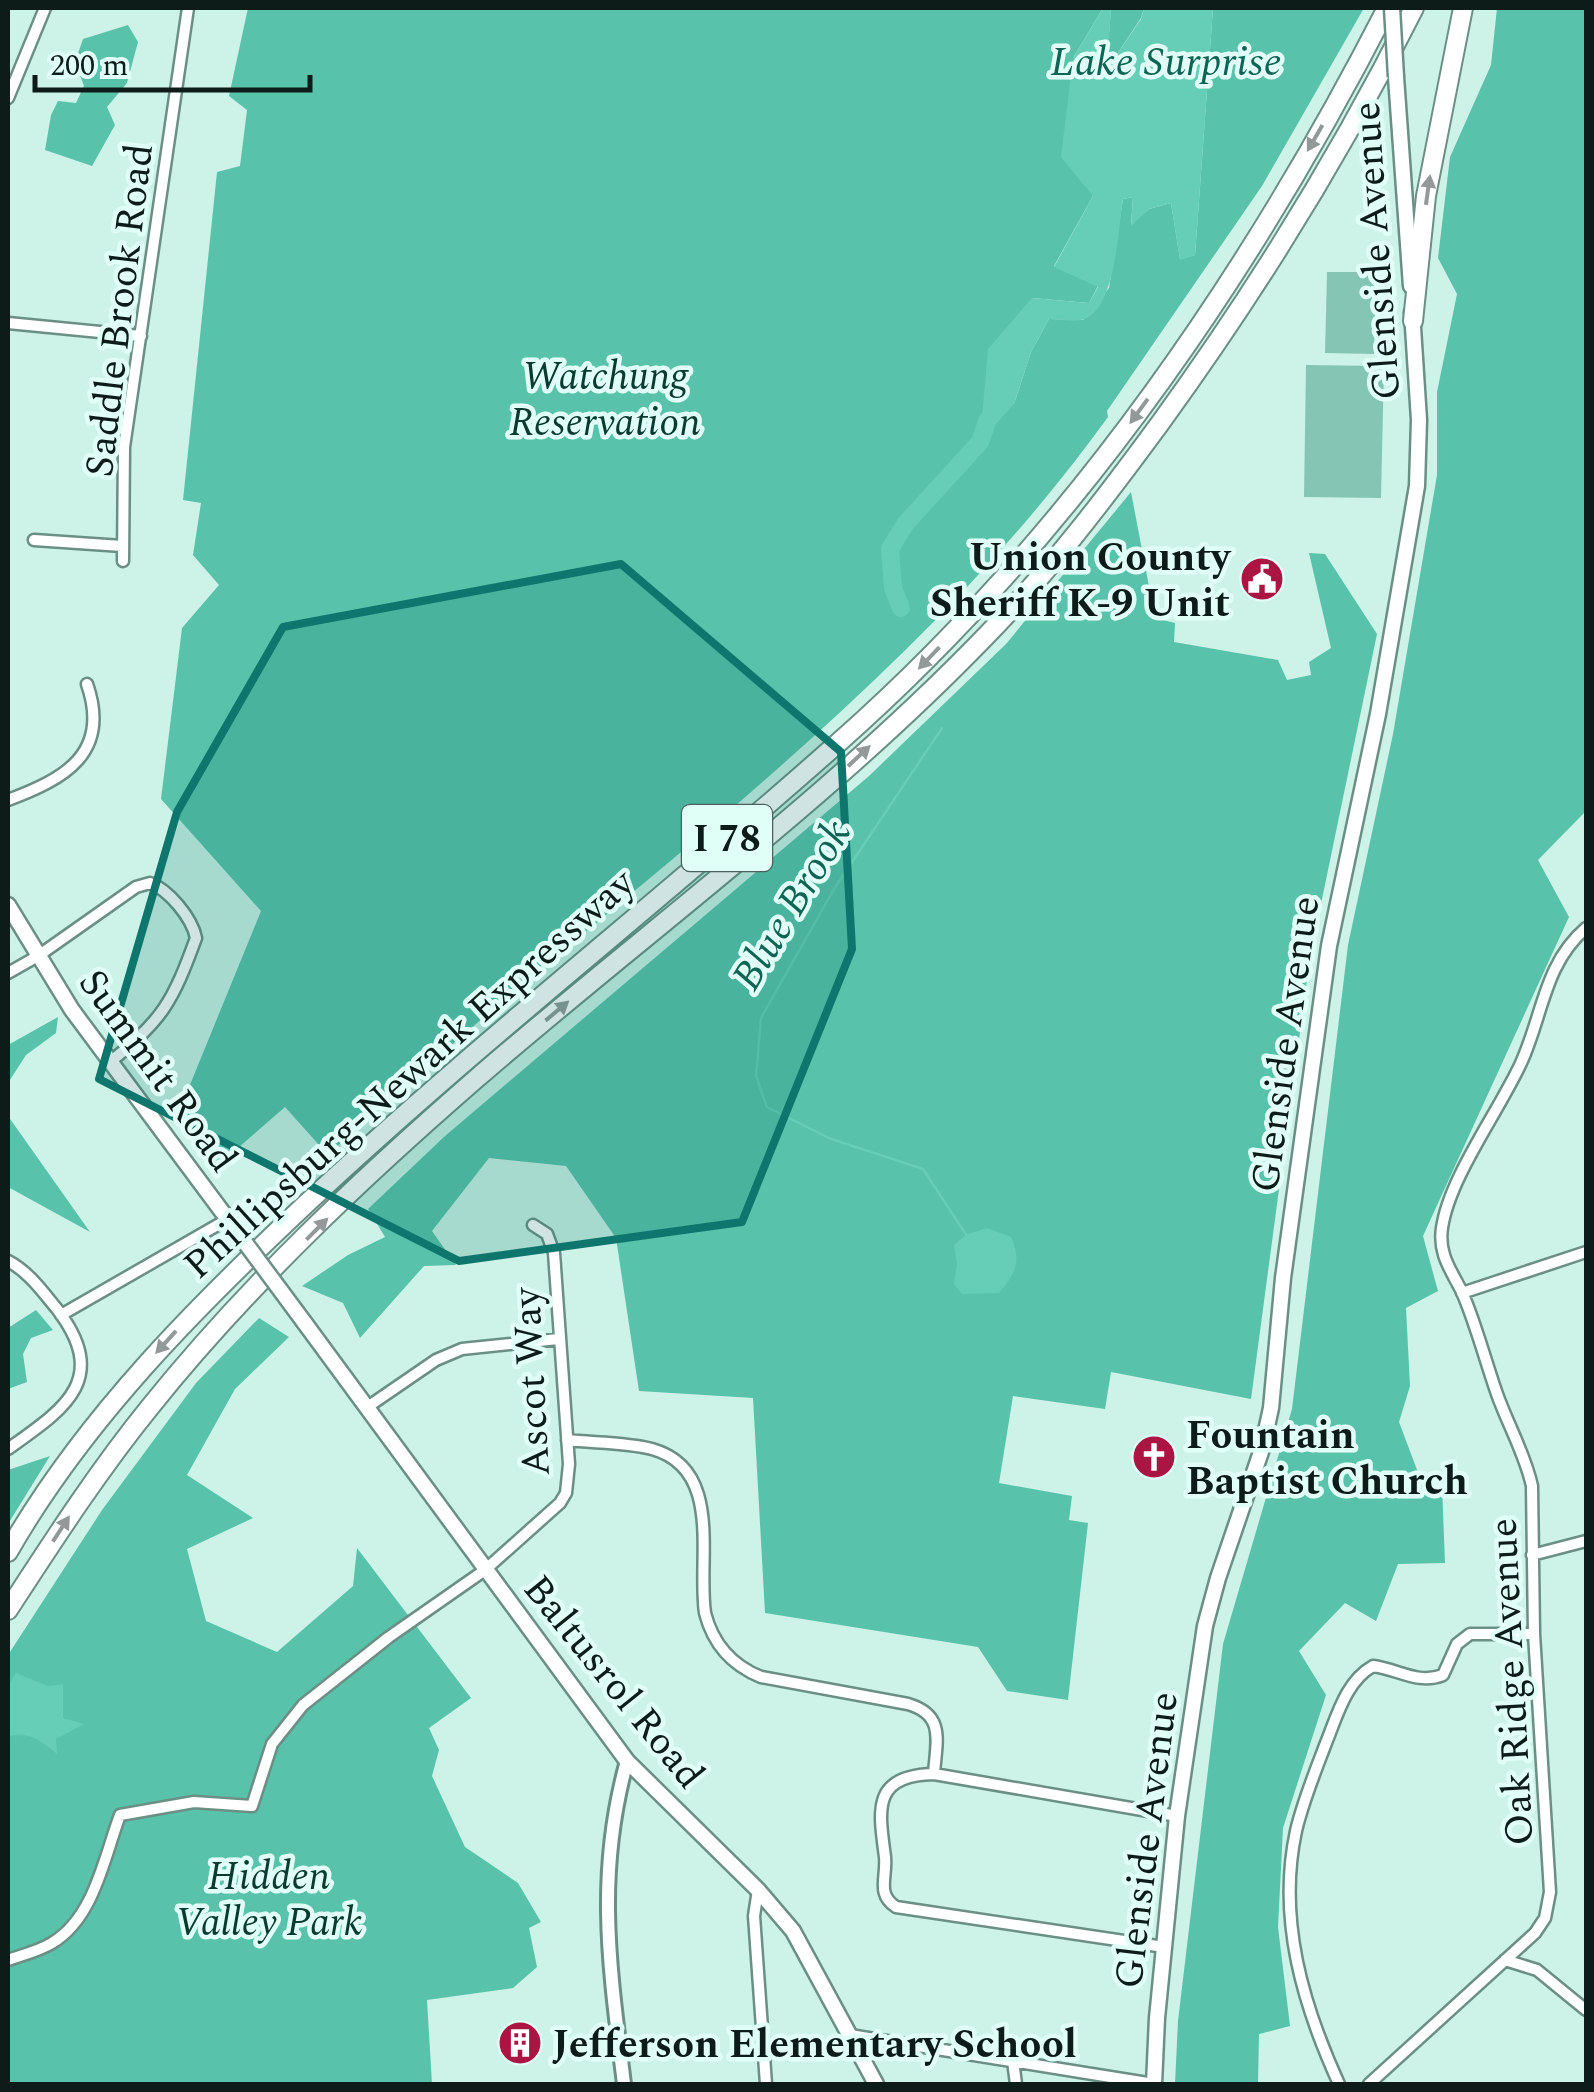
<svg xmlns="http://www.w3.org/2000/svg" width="1594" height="2092" font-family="Spectral,serif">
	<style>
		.green { fill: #85c5b4 }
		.forest { fill: #59c2aa }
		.water { fill: #66ceb6 }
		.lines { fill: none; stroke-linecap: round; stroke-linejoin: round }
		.stream { stroke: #66ceb6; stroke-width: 2.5 }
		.river { stroke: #66ceb6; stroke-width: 18 }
		.minor-casing { stroke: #6c8f85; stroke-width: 15 }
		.tertiary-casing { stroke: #6c8f85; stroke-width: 18 }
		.secondary-casing { stroke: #6c8f85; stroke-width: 19 }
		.motorway-casing { stroke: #6c8f85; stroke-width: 22 }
		.minor { stroke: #fff; stroke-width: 10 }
		.tertiary { stroke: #fff; stroke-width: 12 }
		.secondary { stroke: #fff; stroke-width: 14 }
		.motorway { stroke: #fff; stroke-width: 18 }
		.secondary-bridge-casing { stroke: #6c8f85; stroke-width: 19; stroke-linecap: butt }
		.secondary-bridge { stroke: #fff; stroke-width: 14 }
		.oneway { fill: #939998 }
		.marked { fill: #0f766e; fill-opacity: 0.2; stroke: #0f766e; stroke-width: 8; stroke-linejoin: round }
		.labels { text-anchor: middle; stroke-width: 9; stroke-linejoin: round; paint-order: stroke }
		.shield { fill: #e0fff6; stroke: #4d605b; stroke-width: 2.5 }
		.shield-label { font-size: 38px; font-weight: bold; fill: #0e1c19 }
		.street-label { font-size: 40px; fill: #0e1c19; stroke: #e0fff6 }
		.park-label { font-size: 40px; font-style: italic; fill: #093b31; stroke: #e0fff6 }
		.poi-label { font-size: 40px; font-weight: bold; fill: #0e1c19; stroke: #e0fff6; text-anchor: start }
		.water-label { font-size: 42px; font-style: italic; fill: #0f6555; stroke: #e0fff6 }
	</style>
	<rect width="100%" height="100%" fill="#cdf3e8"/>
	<path class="green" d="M1327 272H1376L1374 354 1325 353Z
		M1306 365 1384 366 1381 498 1304 497Z"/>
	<path class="forest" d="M248 8H1103L1073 58 1093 196 1054 266 1098 286 1089 303 1032 298 1014 404 1031 352 1049 319 1083 320 1109 288 1123 199 1133 197 1131 224 1149 209 1171 203 1180 259 1195 255 1213 8H1364L1262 186 1107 411 1108 417C897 710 589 911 328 1155L285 1107 215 1168 176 1119 261 911 161 799 182 628 219 585 193 555 201 503 183 500 217 172 240 166 247 110 229 96Z
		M1111 8H1144L1141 18 1106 71Z
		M1497 8H1586V811L1538 860 1569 917 1423 1236 1438 1291 1406 1308 1410 1386 1399 1422 1425 1491 1442 1485 1445 1563 1398 1564 1376 1621 1345 1603 1299 1651 1326 1695 1283 1828 1278 1927 1290 2026 1259 2034 1258 2084H1175L1178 2021 1223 1644 1292 1409 1348 945 1393 734 1437 475V392L1457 294 1438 258 1450 157 1491 65Z
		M128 25 138 42 127 83 107 107 115 125 92 166 45 150 51 115 58 101 76 103 84 86 75 62 83 39Z
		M1131 492 1155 618 1175 623 1174 642 1278 660 1287 680 1311 675 1309 662 1331 648 1309 553 1325 554 1377 634 1310 957 1251 1399 1111 1372 1105 1409 1013 1396 999 1483 1072 1496 1069 1520 1088 1523 1068 1700 1007 1691 978 1647 765 1613 753 1398 639 1391 616 1238 566 1166 489 1158 432 1231 456 1265 424 1266 360 1338 343 1303 302 1286 348 1255 385 1237 368 1209 445 1136 869 776 1006 644Z
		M58 1017 56 1033 26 1055 8 1083V1045Z
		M8 1116 90 1232 8 1187Z
		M36 1310 53 1330 31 1338 23 1354 27 1382 8 1389V1328Z
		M259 1318 289 1337 235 1389 187 1475 253 1518 187 1549 206 1621 277 1652 353 1586 357 1548 471 1698 429 1728 439 1750 432 1776 465 1847 518 1883 541 1922 529 1928 537 1967 513 1988 427 2000 432 2084H8V1655L102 1510 196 1383Z
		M50 1456 8 1524V1470Z"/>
	<path class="water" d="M1103 8H1111L1107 69 1141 19 1144 8H1213L1195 255 1180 260 1171 203 1149 209 1131 226 1133 197 1123 199C1118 228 1116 313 1081 320 1071 322 1059 319 1049 319L1031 352 1014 404 980 442 988 349 1032 298 1089 303 1098 287 1054 267 1093 196 1061 157 1073 58Z
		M987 1228 1011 1237C1022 1261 1015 1275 999 1293L962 1294 954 1284 957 1264 954 1245 966 1235Z
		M16 1673 48 1686 63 1684V1718L84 1724 56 1739 57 1754C42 1741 27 1730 8 1737V1686Z"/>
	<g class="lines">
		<path class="stream" d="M942 728 834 889 761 1018 756 1076 767 1107 831 1139 923 1169 967 1236"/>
		<path class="river" d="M901 608 893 588 890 549 906 523 980 442 988 419"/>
		<defs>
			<path id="minor" d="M8 98 45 8
				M8 323 141 336
				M34 540 122 546
				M123 561 124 447 188 8
				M8 800C65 779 111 753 87 684
				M8 973 38 956 136 887 150 883C169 890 192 918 196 938 173 1001 163 1020 110 1062
				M8 1261C29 1272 42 1291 57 1309 111 1380 64 1409 8 1449
				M1462 1293 1586 1252
				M61 1315 228 1219
				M366 1408 436 1360 462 1349 558 1339
				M567 1440C594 1443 626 1442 652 1449 724 1469 697 1559 705 1613 713 1644 731 1665 761 1677L908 1704C946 1715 936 1742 934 1774
				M1532 1555 1586 1541
				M758 1890 754 1916 766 2084
				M1164 1947 896 1907C876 1894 887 1878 885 1857 879 1811 871 1775 934 1774L1177 1816
				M8 1960C22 1955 39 1951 52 1943 94 1918 104 1858 120 1815L194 1802 252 1806 272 1744 303 1705 389 1637 485 1570 560 1503 566 1493 569 1464 554 1253 547 1234 533 1225
				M1505 1960 1537 1970 1586 2010
				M850 2035 1154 2084
				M1013 2061 1016 2084
				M1339 2084C1303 2005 1277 1919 1296 1831 1303 1801 1315 1772 1326 1743 1337 1716 1346 1681 1373 1666 1398 1669 1418 1685 1443 1675L1457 1644 1470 1634H1534
				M1369 2084 1535 1933 1545 1918 1550 1892 1534 1634 1532 1486C1525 1454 1508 1425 1497 1394 1485 1360 1476 1324 1462 1292 1451 1270 1438 1254 1442 1228 1449 1178 1499 1111 1521 1063 1543 1015 1544 964 1586 928"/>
			<path id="tertiary" d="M624 2084C610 1969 595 1876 627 1761"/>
			<path id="secondary" d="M1396 77 1411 286
				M8 905 72 1010 235 1229
				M304 1322 627 1761 758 1890 793 1931 876 2084
				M1154 2084 1157 2018 1177 1816 1205 1626 1218 1578 1262 1449 1271 1408 1283 1278 1329 946 1378 714 1417 486 1419 420 1412 312"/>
			<path id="motorway" d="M1413 321 1426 196 1463 8
				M8 1552C84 1419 196 1307 307 1203 478 1043 663 899 838 743 1069 539 1247 281 1387 8
				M8 1610C53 1541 98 1471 150 1407 246 1287 362 1178 477 1078 646 932 828 799 983 639 1049 572 1106 497 1161 422 1256 291 1342 152 1414 8"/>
		</defs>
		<use href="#minor" class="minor-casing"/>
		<use href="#tertiary" class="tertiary-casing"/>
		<use href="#secondary" class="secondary-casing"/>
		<use href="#motorway" class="motorway-casing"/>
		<use href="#minor" class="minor"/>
		<use href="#tertiary" class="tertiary"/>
		<use href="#secondary" class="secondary"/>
		<use href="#motorway" class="motorway"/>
		<defs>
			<path id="secondary-bridge" d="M1392 8 1396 77
				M235 1229 304 1322"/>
		</defs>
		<use href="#secondary-bridge" class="secondary-bridge-casing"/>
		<use href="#secondary-bridge" class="secondary-bridge"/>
	</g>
	<defs><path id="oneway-solid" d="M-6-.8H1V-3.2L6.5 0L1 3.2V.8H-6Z" transform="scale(2.5)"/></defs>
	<g class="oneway">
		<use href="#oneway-solid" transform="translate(1315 138) rotate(120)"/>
		<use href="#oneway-solid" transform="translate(1428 190) rotate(-82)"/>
		<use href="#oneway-solid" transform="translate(1139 411) rotate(126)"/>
		<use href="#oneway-solid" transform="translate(929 658) rotate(134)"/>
		<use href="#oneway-solid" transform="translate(859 756) rotate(-43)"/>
		<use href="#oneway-solid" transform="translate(557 1011) rotate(-40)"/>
		<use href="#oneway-solid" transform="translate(317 1229) rotate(-45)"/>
		<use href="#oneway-solid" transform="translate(166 1342) rotate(132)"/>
		<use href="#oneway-solid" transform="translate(61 1529) rotate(-57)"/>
	</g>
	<path class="marked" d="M621 564 841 752 852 949 742 1222 459 1261 99 1079 177 812 283 627Z"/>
	<defs>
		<symbol id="civic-disc" viewBox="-11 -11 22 22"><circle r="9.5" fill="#aa1543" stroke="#e0fff6"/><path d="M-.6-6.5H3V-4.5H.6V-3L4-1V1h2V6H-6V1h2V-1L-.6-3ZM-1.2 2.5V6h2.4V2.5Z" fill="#fff"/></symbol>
		<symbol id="church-disc" viewBox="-11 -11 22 22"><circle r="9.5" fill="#aa1543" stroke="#e0fff6"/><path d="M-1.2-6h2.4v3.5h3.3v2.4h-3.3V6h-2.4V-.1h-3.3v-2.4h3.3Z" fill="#fff"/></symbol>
		<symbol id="building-disc" viewBox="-11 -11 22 22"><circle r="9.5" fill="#aa1543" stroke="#e0fff6"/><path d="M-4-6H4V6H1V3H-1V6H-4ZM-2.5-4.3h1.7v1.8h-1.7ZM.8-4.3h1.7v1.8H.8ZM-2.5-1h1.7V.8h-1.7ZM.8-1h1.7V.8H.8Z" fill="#fff"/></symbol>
	</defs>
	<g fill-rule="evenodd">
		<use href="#civic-disc" x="1237" y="554" width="50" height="50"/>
		<use href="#church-disc" x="1129" y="1432" width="50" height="50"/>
		<use href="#building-disc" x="495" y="2018" width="50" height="50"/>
	</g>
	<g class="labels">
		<rect class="shield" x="682" y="805" width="90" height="66" rx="8"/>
		<g class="shield-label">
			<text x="727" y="851">I 78</text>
		</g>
		<g class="street-label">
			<text transform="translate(1375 251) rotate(-94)" y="14">Glenside Avenue</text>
			<text transform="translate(118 310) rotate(-83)" y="14">Saddle Brook Road</text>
			<text transform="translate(1284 1044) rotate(-82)" y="14">Glenside Avenue</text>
			<text transform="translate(159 1070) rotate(54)" y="14">Summit Road</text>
			<text transform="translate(408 1073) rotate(-42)" y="14">Phillipsburg-Newark Expressway</text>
			<text transform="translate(530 1382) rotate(-93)" y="14">Ascot Way</text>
			<text transform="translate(615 1681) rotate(51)" y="14">Baltusrol Road</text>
			<text transform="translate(1510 1682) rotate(-93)" y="14">Oak Ridge Avenue</text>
			<text transform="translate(1145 1840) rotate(-83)" y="14">Glenside Avenue</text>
		</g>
		<g class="park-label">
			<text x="605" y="389">Watchung<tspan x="605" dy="46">Reservation</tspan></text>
			<text x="269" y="1889">Hidden<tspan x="269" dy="46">Valley Park</tspan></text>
		</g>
		<g class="poi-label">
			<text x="1230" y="570" text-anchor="end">Union County<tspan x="1230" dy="46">Sheriff K-9 Unit</tspan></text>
			<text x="1186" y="1448">Fountain<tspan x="1186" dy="46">Baptist Church</tspan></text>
			<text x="552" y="2057">Jefferson Elementary School</text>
		</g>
		<g class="water-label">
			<text x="1166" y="75">Lake Surprise</text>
			<text transform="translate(790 904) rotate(-59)" y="15">Blue Brook</text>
		</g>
	</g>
	<rect width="1594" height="2092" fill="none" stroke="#0e1c19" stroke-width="20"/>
	<path d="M35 75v15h275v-15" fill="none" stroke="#0e1c19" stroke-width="5"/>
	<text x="50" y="75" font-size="30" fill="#0e1c19" stroke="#e0fff6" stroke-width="8" paint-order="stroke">200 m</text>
</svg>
